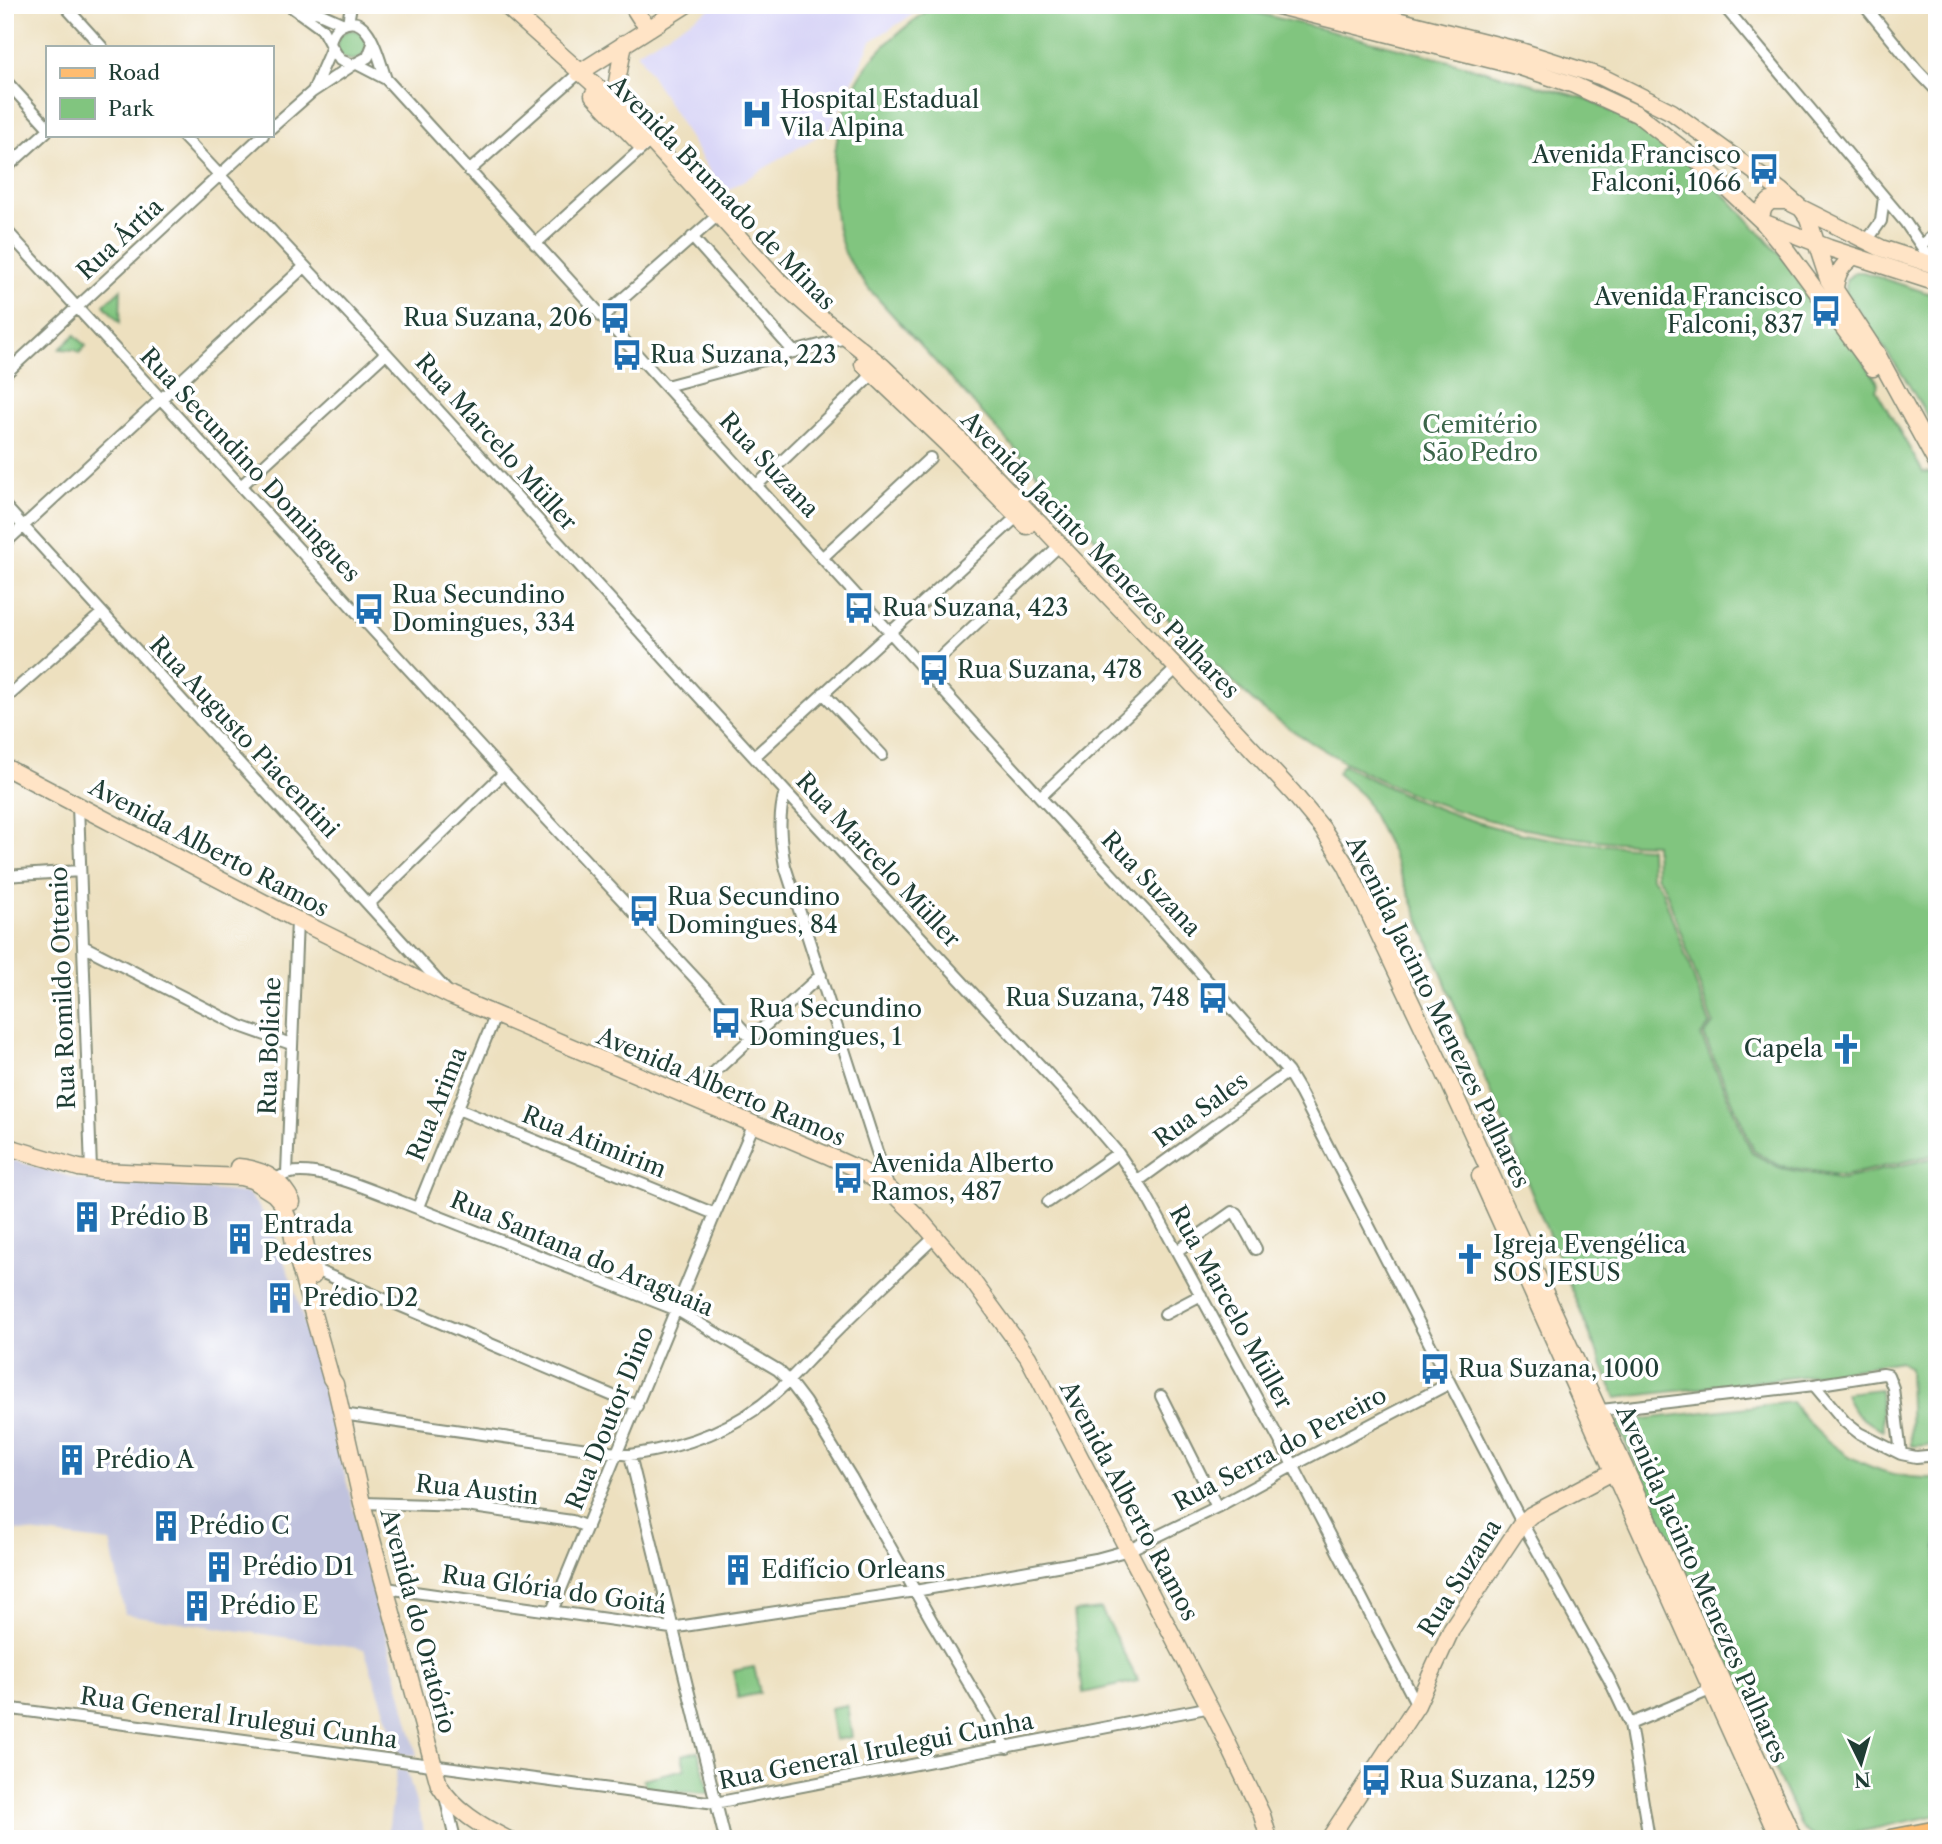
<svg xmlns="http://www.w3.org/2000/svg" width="1942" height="1844" font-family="'Libre Caslon Text',serif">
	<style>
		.built { fill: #d9d6f7 }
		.industrial { fill: #c0c2dd }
		.green { fill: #81c57f; stroke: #50815a; stroke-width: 2 }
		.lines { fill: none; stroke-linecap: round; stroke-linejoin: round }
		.street-casing { stroke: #868e7a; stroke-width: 14 }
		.secondary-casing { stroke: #868e7a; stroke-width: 19 }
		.primary-casing { stroke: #868e7a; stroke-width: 21 }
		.street { stroke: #fff; stroke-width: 10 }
		.secondary { stroke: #ffe4c6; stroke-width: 16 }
		.primary { stroke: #febc70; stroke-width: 18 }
		.labels { text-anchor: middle; stroke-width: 7; stroke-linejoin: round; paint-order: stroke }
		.poi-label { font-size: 24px; fill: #1f3d34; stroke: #fff; text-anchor: start }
		.street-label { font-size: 24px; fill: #1f3d34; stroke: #fff }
		.park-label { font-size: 24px; fill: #3c664a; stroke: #fff }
	</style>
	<rect width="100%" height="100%" fill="#fff"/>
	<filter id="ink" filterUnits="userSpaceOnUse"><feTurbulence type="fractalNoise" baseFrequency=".0143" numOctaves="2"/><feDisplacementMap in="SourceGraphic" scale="14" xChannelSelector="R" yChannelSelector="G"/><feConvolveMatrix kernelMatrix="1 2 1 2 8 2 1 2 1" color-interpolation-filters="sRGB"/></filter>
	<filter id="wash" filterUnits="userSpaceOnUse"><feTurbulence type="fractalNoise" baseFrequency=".00686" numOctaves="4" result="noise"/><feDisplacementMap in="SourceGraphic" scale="28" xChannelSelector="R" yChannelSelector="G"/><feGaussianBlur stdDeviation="1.57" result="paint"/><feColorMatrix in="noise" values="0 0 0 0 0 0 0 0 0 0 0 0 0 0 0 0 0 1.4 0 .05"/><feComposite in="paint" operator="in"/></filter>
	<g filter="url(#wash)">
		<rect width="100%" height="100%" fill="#ede0bf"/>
		<path class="built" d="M716 5H928L871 41 831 128 723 193 637 52Z"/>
		<path class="industrial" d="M5 1158 82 1180 248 1193 269 1221 294 1288 315 1359 417 1755H400L364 1649 125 1614 110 1542 5 1529Z
			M397 1769 407 1771 426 1839H387Z"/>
		<path class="green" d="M935 5H1225L1423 54 1584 98 1623 117 1658 138 1677 153 1729 199 1795 271 1845 334 1877 381 1878 385 1876 390 1923 472 1931 473 1937 484V1154L1844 1176 1781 1166 1754 1151 1704 1036 1713 1024 1665 888 1656 876 1655 844C1514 841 1381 796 1266 712 1251 701 1238 686 1224 673 1169 623 1121 567 1072 512 1005 437 936 363 869 289 860 276 848 263 843 248 824 190 832 111 870 62 888 39 912 22 935 5Z
			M337 45a15 15 0 1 1 30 0a15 15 0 1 1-30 0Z
			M1855 272H1863L1937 296V433L1906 380 1846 292V280Z
			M121 289 120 323 104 305Z
			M75 335 86 346 79 353 76 350 60 349Z
			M1343 765C1394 791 1446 815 1502 829 1550 841 1600 845 1650 848L1651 876 1662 890 1710 1024 1701 1036 1752 1153 1780 1168 1843 1179 1937 1157V1445L1911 1446 1909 1369 1900 1361 1830 1373 1616 1398 1392 853 1363 796 1337 773Z
			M1880 1389 1883 1430C1864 1421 1851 1414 1845 1393Z
			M1792 1402C1827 1451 1876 1480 1937 1478V1815L1826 1839 1812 1836 1802 1828 1616 1422Z
			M1101 1609 1138 1681 1083 1693 1074 1612Z
			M754 1667 760 1693 738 1698 733 1671Z
			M847 1705 852 1737 835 1740 830 1708Z
			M698 1751 710 1793 647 1790 643 1779 685 1769 682 1755Z"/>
	</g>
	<g filter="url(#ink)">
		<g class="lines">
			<defs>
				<path id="street" d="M64 5 102 47
					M289 5 322 29 330 44
					M1723 5 1905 222 1935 266
					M1864 5 1916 69 1937 91
					M297 7 319 13 344 24
					M348 23 351 5
					M373 44 368 57 353 65 340 60 330 44C331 36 334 29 342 25 370 10 379 61 386 79
					M357 64 386 79 1040 797 1161 928 1288 1072 1301 1094 1522 1523 1609 1679 1630 1724 1649 1839
					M5 80 47 126
					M313 91 331 49
					M271 128 312 92 353 65
					M182 135 386 353 785 791 1085 1114 1118 1153 1145 1193 1293 1465 1417 1705
					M5 169 47 131
					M469 171 579 73
					M5 229 504 773 750 1037
					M692 237 794 352
					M1866 242 1881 221 1884 197
					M535 244 649 142
					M1922 245 1937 232
					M602 317 718 215
					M5 374 263 135
					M666 386 846 338
					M241 486 386 353
					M756 486 876 371
					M5 506 447 991
					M5 543 304 267
					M823 557 930 458
					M926 671 1060 545
					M823 693 882 755
					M5 699 102 613
					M755 756 1021 513
					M785 791C778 817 780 839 785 866L889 1189
					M1040 797 1177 668
					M78 805 91 1170
					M5 876 80 871
					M369 904 504 773
					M83 946 240 1026 291 1044
					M687 1097 821 975
					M458 1109 715 1214
					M287 1173 297 920
					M1138 1181 1288 1072
					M270 1183C276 1179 283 1174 290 1173 318 1168 358 1185 384 1195L677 1310 778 1370 789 1381 805 1402 851 1477 933 1623 1007 1748
					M1048 1202 1118 1153
					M418 1207 495 1016
					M1177 1251 1232 1212 1236 1213 1256 1249
					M308 1265 311 1268 637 1406
					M1165 1314 1201 1295
					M1814 1385 1845 1422 1859 1433 1901 1454 1916 1457 1937 1455
					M1161 1396 1217 1507
					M1593 1411 1814 1385 1883 1374 1888 1375 1893 1388 1901 1454
					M342 1414 630 1455C685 1447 738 1429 779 1390 795 1375 809 1359 824 1344 860 1307 898 1272 936 1236
					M630 1455 725 1839
					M362 1503 466 1506 572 1521 587 1527
					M386 1588 671 1628 915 1591 1096 1559 1129 1550 1217 1507 1305 1459 1450 1383
					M552 1611 715 1214 754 1124
					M5 1708 715 1803 1211 1707
					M1630 1724 1715 1688
					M445 1796 455 1839"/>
				<path id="secondary" d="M505 5 623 110 777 279 819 316 882 366 956 436 1177 668 1293 793 1322 828 1346 865 1447 1078 1794 1839
					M632 5 641 19 650 28
					M1274 5 1520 67 1574 85 1637 114 1698 161 1763 222 1787 251 1873 368
					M1337 5 1521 51 1602 77 1672 112 1781 191 1801 208 1808 218 1828 279 1877 354 1937 464
					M579 73 686 5
					M593 95 641 145
					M623 110 617 82 624 43
					M1760 219 1764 207 1770 201H1787L1881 248 1937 266
					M1765 223 1829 248 1937 283
					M1835 289C1836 274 1842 265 1853 257
					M863 364 946 443 1027 526
					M5 767 297 920 451 996 829 1156 860 1170 889 1189 916 1215 971 1279 1028 1357 1222 1731 1262 1815 1269 1839
					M5 1146 79 1168 101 1171 241 1177 252 1180 274 1194 281 1202 291 1226 295 1250 331 1378 335 1384 362 1503 439 1785C454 1810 481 1826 507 1839
					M238 1167C262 1169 281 1179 292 1202
					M1480 1176 1779 1839
					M301 1226 313 1276
					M1329 1839 1417 1705 1452 1628 1522 1523 1531 1515 1620 1468"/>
				<path id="primary" d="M1891 1839 1937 1830"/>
			</defs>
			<use href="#street" class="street-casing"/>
			<use href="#secondary" class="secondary-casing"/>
			<use href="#primary" class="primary-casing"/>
			<use href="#street" class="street"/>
			<use href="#secondary" class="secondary"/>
			<use href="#primary" class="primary"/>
		</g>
	</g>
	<defs>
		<symbol id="hospital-bare" viewBox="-9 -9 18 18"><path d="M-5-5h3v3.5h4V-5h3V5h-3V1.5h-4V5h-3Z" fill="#1f6fb2" stroke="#fff" stroke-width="2.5" paint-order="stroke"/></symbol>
		<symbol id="bus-bare" viewBox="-9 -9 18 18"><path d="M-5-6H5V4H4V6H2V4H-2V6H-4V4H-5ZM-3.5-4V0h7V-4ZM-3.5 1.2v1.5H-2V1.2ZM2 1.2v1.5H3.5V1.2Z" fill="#1f6fb2" stroke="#fff" stroke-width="2.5" paint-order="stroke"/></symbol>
		<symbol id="church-bare" viewBox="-9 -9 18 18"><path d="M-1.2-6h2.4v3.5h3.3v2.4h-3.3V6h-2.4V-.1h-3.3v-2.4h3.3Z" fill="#1f6fb2" stroke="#fff" stroke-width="2.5" paint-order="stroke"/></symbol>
		<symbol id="building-bare" viewBox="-9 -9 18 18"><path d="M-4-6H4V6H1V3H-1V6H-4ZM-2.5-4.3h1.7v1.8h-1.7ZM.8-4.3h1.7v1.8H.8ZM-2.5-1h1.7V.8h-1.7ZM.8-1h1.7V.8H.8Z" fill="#1f6fb2" stroke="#fff" stroke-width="2.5" paint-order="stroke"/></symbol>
	</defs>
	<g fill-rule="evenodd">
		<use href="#hospital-bare" x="735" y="92" width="44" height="44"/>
		<use href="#bus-bare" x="1742" y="147" width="44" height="44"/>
		<use href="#bus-bare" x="1804" y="289" width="44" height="44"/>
		<use href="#bus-bare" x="593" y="296" width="44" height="44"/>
		<use href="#bus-bare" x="605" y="333" width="44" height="44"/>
		<use href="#bus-bare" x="837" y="586" width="44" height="44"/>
		<use href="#bus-bare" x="347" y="587" width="44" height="44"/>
		<use href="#bus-bare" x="912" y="648" width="44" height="44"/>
		<use href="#bus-bare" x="622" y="889" width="44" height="44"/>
		<use href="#bus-bare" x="1191" y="976" width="44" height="44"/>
		<use href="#bus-bare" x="704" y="1001" width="44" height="44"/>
		<use href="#church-bare" x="1824" y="1027" width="44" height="44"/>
		<use href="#bus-bare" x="826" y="1156" width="44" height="44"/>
		<use href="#building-bare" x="65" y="1195" width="44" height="44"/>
		<use href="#building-bare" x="218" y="1217" width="44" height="44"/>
		<use href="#church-bare" x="1448" y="1237" width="44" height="44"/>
		<use href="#building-bare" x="258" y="1276" width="44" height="44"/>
		<use href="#bus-bare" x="1413" y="1347" width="44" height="44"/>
		<use href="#building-bare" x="50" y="1438" width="44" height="44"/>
		<use href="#building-bare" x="144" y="1504" width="44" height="44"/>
		<use href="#building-bare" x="197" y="1545" width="44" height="44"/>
		<use href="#building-bare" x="716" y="1548" width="44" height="44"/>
		<use href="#building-bare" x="175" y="1584" width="44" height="44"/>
		<use href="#bus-bare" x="1354" y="1758" width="44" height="44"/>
	</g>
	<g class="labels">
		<g class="poi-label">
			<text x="780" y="108">Hospital Estadual<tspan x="780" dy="28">Vila Alpina</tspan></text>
			<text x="1741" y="163" text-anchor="end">Avenida Francisco<tspan x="1741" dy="28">Falconi, 1066</tspan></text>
			<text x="1803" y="305" text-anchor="end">Avenida Francisco<tspan x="1803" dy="28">Falconi, 837</tspan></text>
			<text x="592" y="326" text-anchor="end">Rua Suzana, 206</text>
			<text x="650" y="363">Rua Suzana, 223</text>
			<text x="392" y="603">Rua Secundino<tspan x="392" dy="28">Domingues, 334</tspan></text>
			<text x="882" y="616">Rua Suzana, 423</text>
			<text x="957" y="678">Rua Suzana, 478</text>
			<text x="667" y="905">Rua Secundino<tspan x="667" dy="28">Domingues, 84</tspan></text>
			<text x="1190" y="1006" text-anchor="end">Rua Suzana, 748</text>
			<text x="749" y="1017">Rua Secundino<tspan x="749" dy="28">Domingues, 1</tspan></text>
			<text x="1823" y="1057" text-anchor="end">Capela</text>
			<text x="871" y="1172">Avenida Alberto<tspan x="871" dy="28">Ramos, 487</tspan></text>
			<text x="110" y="1225">Prédio B</text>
			<text x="263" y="1233">Entrada<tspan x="263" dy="28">Pedestres</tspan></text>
			<text x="1493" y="1253">Igreja Evengélica<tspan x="1493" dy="28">SOS JESUS</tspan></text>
			<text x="303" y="1306">Prédio D2</text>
			<text x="1458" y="1377">Rua Suzana, 1000</text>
			<text x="95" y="1468">Prédio A</text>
			<text x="189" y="1534">Prédio C</text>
			<text x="242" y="1575">Prédio D1</text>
			<text x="761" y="1578">Edifício Orleans</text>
			<text x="220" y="1614">Prédio E</text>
			<text x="1399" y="1788">Rua Suzana, 1259</text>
		</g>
		<g class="street-label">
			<text transform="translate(722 193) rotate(46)" y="8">Avenida Brumado de Minas</text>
			<text transform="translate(120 239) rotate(-43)" y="8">Rua Ártia</text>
			<text transform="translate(496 442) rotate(48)" y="8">Rua Marcelo Müller</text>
			<text transform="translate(250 465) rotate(47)" y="8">Rua Secundino Domingues</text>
			<text transform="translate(769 465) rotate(47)" y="8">Rua Suzana</text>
			<text transform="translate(1100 555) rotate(46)" y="8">Avenida Jacinto Menezes Palhares</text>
			<text transform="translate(244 737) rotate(47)" y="8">Rua Augusto Piacentini</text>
			<text transform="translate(209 848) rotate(28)" y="8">Avenida Alberto Ramos</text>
			<text transform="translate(878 860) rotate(47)" y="8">Rua Marcelo Müller</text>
			<text transform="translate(1151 884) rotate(47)" y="8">Rua Suzana</text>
			<text transform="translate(63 988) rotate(-92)" y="8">Rua Romildo Ottenio</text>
			<text transform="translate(1438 1012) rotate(64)" y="8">Avenida Jacinto Menezes Palhares</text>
			<text transform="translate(270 1046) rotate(-88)" y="8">Rua Boliche</text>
			<text transform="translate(721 1087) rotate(23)" y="8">Avenida Alberto Ramos</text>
			<text transform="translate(437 1104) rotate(-68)" y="8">Rua Arima</text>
			<text transform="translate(1201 1110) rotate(-36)" y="8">Rua Sales</text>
			<text transform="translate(594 1142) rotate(22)" y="8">Rua Atimirim</text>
			<text transform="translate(582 1254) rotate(23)" y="8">Rua Santana do Araguaia</text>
			<text transform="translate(1231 1307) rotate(61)" y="8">Rua Marcelo Müller</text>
			<text transform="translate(610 1418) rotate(-68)" y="8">Rua Doutor Dino</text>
			<text transform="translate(1280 1449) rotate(-28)" y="8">Rua Serra do Pereiro</text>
			<text transform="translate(477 1490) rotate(6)" y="8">Rua Austin</text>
			<text transform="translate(1129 1501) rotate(62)" y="8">Avenida Alberto Ramos</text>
			<text transform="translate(1460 1578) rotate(-58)" y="8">Rua Suzana</text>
			<text transform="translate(1702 1584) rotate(66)" y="8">Avenida Jacinto Menezes Palhares</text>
			<text transform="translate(554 1590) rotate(8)" y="8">Rua Glória do Goitá</text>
			<text transform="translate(418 1621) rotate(75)" y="8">Avenida do Oratório</text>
			<text transform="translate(239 1718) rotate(8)" y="8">Rua General Irulegui Cunha</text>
			<text transform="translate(876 1751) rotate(-11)" y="8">Rua General Irulegui Cunha</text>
		</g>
		<g class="park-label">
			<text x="1480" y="433">Cemitério<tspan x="1480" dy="28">São Pedro</tspan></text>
		</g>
	</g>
	<rect width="1942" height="1844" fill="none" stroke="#fff" stroke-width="28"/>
	<rect x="46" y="46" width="228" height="91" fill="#ffffff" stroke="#a5b1ae" stroke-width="2"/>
	<rect x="60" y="68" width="35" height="10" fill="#febc70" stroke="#a5b1ae" stroke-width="2"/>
	<text x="108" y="80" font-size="21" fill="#1f3d34">Road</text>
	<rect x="60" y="98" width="35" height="21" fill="#81c57f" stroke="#a5b1ae" stroke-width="2"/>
	<text x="108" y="116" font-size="21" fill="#1f3d34">Park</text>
	<g transform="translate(1861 1763) rotate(175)" stroke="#ffffff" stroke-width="5" paint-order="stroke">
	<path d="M0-5L12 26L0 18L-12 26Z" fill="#1f3d34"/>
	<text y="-10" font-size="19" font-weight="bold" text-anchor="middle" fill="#1f3d34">N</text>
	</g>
</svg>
